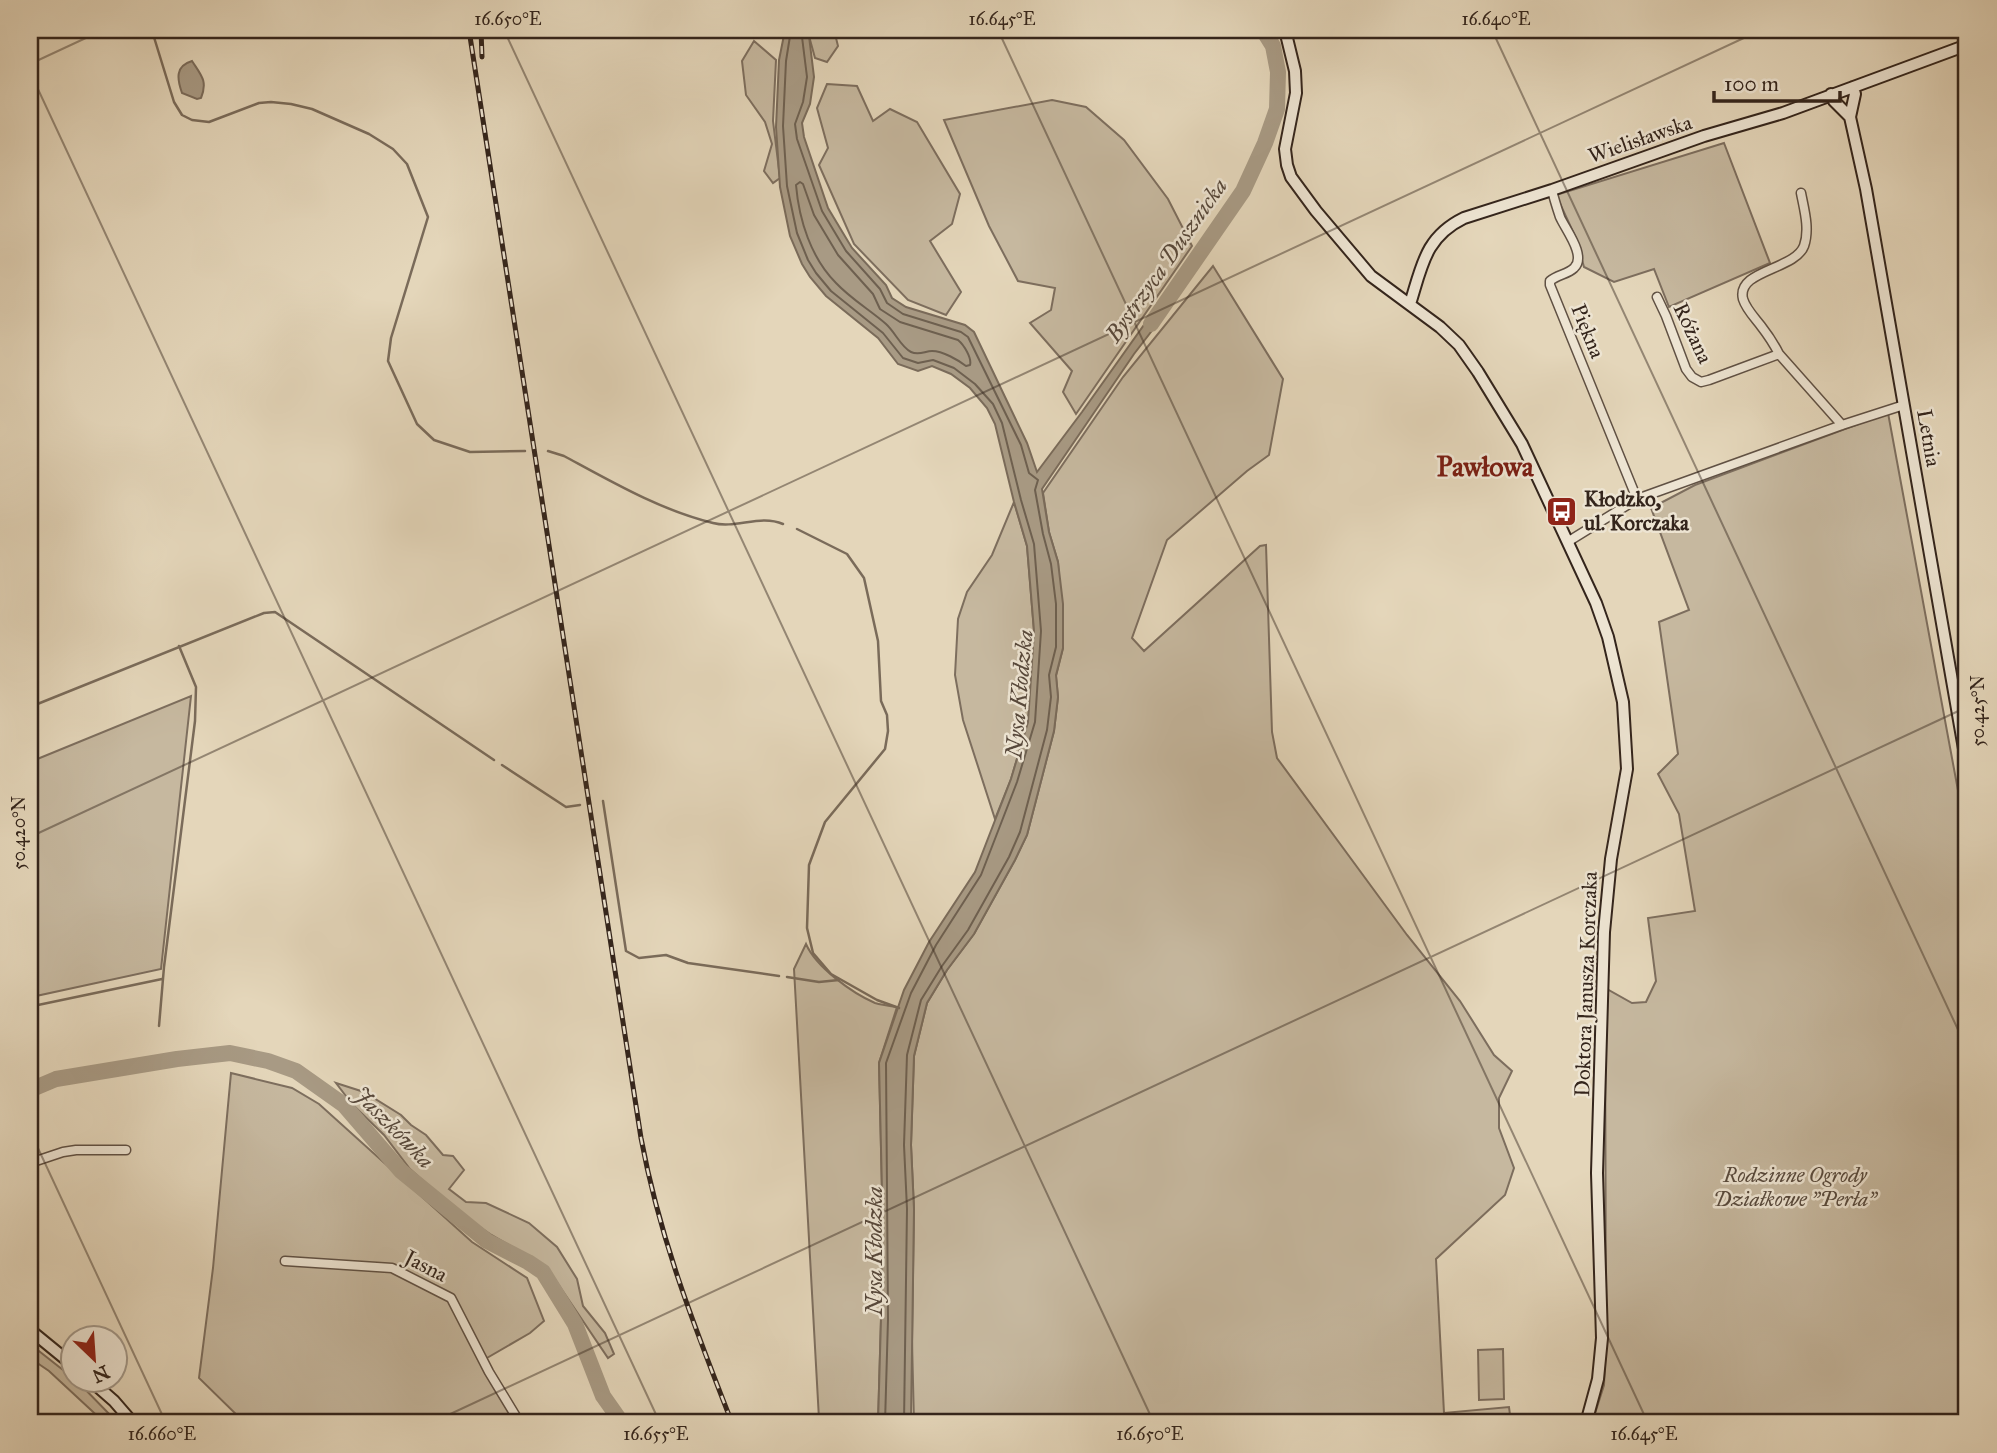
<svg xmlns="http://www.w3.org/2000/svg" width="1997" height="1453" font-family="'IM FELL Great Primer',serif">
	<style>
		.green { fill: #c6b89f; stroke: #7d6e5e; stroke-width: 2 }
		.water { fill: #a89a84; stroke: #7a6b5a; stroke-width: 2 }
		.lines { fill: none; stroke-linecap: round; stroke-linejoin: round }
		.shore { stroke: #6e6050; stroke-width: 2 }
		.stream { stroke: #7a6b5a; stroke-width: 2.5 }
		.river { stroke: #a89a84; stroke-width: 16 }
		.street-casing { stroke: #605144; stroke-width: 11 }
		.secondary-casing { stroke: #34251c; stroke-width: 14 }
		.street { stroke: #ede4d2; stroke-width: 8 }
		.secondary { stroke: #ede4d2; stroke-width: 10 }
		.rail-casing { stroke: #34251c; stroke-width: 5 }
		.rail { stroke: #ede4d2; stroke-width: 2.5; stroke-dasharray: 8; stroke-linecap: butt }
		.ticks { fill: none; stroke: #34251c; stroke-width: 2; stroke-opacity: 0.45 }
		.labels { text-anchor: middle; stroke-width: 5; stroke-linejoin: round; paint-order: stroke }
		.street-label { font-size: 21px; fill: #34251c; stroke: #ede4d2 }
		.poi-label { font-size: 21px; font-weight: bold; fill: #34251c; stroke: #ede4d2; text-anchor: start }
		.park-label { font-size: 21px; font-style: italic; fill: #584a3d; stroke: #ede4d2 }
		.water-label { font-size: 23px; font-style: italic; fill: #57483b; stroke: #ede4d2 }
		.district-label { font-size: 28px; font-weight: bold; fill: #7a1f14; stroke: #ede4d2 }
		.neatline { fill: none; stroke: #34251c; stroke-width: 2.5 }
		.ticks-label { font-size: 18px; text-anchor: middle; fill: #34251c }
	</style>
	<rect width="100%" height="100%" fill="#e4d6ba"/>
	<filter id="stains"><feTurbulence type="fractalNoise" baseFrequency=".00286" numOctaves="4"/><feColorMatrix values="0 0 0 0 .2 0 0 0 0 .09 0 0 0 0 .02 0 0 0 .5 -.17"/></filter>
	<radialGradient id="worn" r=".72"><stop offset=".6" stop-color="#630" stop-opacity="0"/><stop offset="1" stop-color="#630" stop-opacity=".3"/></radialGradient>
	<path class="green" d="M810 30H834L838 46 827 62 815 58 809 36Z
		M754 41 776 60 773 121 780 178 773 183 764 171 772 144 765 122 746 95 742 61Z
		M827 84 857 86 873 121 890 109 917 122 960 194 952 224 930 241 961 292 946 315 908 300 854 244 819 165 828 148 817 108Z
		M1052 100 1086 107 1124 140 1168 199 1192 246 1076 414 1063 392 1072 371 1030 323 1051 310 1055 288 1018 281 989 226 944 120Z
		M1724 143 1770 263 1669 307 1654 269 1614 282 1584 267 1576 238 1556 195Z
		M1213 266 1283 379 1269 455 1247 471 1167 540 1132 638 1144 651 1260 546 1266 545 1272 732 1277 758 1407 935 1460 1001 1494 1055 1512 1071 1499 1098V1128L1514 1168 1505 1195 1436 1259 1444 1413 1509 1407 1511 1423H914L912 1341 914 1209 911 1145 914 1056 927 1003 947 970 974 934 1015 860 1027 835 1054 731 1058 697 1056 676 1063 648 1058 562 1049 532 1043 493 1123 377Z
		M1888 413 1967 839V1423H1592L1604 1385 1606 1338 1605 988 1632 1003 1646 1002 1656 981 1648 918 1695 911 1679 814 1658 774 1678 754 1659 622 1689 610 1651 508 1695 485Z
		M1014 502 1027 546 1034 631 1033 662 1028 722 1011 779 995 819 963 720 955 675 958 619 967 592 992 555Z
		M191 696 161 969 36 996 30 972V762Z
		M806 944C816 967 852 993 875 1003 882 1005 890 1006 897 1007L879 1063 882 1191 881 1319 878 1423H820L819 1419 794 969Z
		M231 1073 292 1088 319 1104 472 1242 527 1278 544 1321 530 1333 480 1362 516 1423H245L199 1378 213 1268Z
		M336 1083 364 1092 401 1115 411 1125 426 1135 443 1155 453 1156 464 1170 449 1189 466 1202 486 1203 529 1223 557 1247 577 1279 583 1306 605 1333 614 1354 608 1358 556 1281 541 1264 490 1234 458 1212 410 1169 384 1135 352 1104Z
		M30 1344 77 1381 118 1423H105L49 1371 30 1358Z
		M1503 1349 1504 1399 1479 1400 1478 1350Z"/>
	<path class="water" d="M785 30H810L809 36 814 77 810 104 802 123 804 137 828 208 852 248 886 285 892 298 906 307 965 325 974 332 1027 443 1037 472 1082 412 1161 301 1164 315 1134 354 1042 489 1049 532 1058 562 1063 604V648L1056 675 1058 697 1054 731 1027 835 1015 860 974 934 947 970 927 1003 914 1056 911 1145 914 1209 911 1423H878L881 1319 882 1191 879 1063 904 990 929 942 975 872 1011 779 1028 722 1034 631 1027 546 1014 502 995 424 987 408 970 388 951 374 932 366 918 371 898 364 878 338 826 296 810 277 802 264 790 236 780 187 776 127 779 60Z
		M192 61C201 75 208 81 201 98L197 99 182 93C177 79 175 66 192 61Z"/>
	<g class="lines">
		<path class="shore" d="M791 30 786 61 783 126 787 186 797 233 808 260 816 273 831 291 883 333 903 358 918 363 933 360 954 368 975 384 993 404 1002 423 1021 500 1034 544 1041 631 1035 722 1017 782 981 875 936 945 911 993 886 1063 888 1319 885 1423
			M803 30 802 37 807 77 803 102 795 124 797 139 822 211 846 251 880 289 887 303 903 314 961 332 968 337 1021 445 1029 473 1038 480 1035 490 1043 534 1051 564 1056 604V647L1049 675 1051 697 1047 730 1020 832 1009 857 968 930 942 966 921 1000 907 1055 904 1145 907 1209 904 1423
			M800 182 803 184 814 215 838 255 873 294 880 309 900 322 958 340C964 345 972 358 970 365L966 366C958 360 943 351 932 351 925 351 919 356 911 352 901 347 895 332 886 324 870 310 851 299 836 283 811 258 799 220 796 185Z"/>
		<path class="stream" d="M155 30 153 34 174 102 182 115 192 120 209 122 259 103 271 102 291 104 312 109 369 134 393 149 407 164 428 217 391 338 388 361 417 424 434 440 470 452 525 451
			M548 451 564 456C612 482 660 510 713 523 736 529 760 514 783 524
			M797 529 847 554 864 578 878 641 881 701 887 715 888 731 885 749 825 822 809 865 807 928 813 953 831 974 877 1000 899 1008
			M1967 655V654
			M30 707 264 613 275 612 494 760
			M502 765 566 807 580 805
			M603 801 626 951 639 958 666 955 688 963 779 976
			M787 977 819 982 839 980
			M38 1005 162 979
			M159 1026 164 967 195 721 196 687 179 646"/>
		<path class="river" d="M1151 324 1243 191 1265 143 1277 109 1278 72 1273 46 1263 30
			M30 1090 56 1079 177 1059 230 1053 268 1061 296 1071 344 1105 401 1171 471 1228 487 1241 528 1262 543 1272 575 1324 603 1396 622 1423"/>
		<defs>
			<path id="street" d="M1552 190C1554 199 1557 208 1560 217 1565 229 1587 256 1574 268 1568 274 1557 275 1550 281V285L1637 499
				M1657 297 1666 316 1686 369 1692 377 1701 382 1709 380 1779 354 1842 425
				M1779 354C1774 344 1768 335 1761 326 1755 318 1746 309 1743 299 1736 270 1795 270 1804 246 1810 229 1804 209 1801 193
				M1569 541 1637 499 1842 425 1904 405
				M30 1163 63 1152 76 1150H126
				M285 1261 392 1268 451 1298 489 1372 520 1423"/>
			<path id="secondary" d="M1285 30 1295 71 1296 93 1285 149 1287 165 1291 177 1316 211 1371 276 1440 327 1459 345 1478 372 1522 444 1596 603 1608 637 1623 702 1627 769 1611 859 1604 932 1597 1173 1602 1338 1598 1379 1586 1423
				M1853 87 1855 94 1850 117 1866 189 1887 309 1967 766
				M1831 94 1834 101 1850 117
				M1410 304C1422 266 1425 237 1464 218L1552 190 1704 136 1783 113 1967 45
				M30 1330 74 1366
				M90 1380 114 1401 133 1423"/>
		</defs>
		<use href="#street" class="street-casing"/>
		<use href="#secondary" class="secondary-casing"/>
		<use href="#street" class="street"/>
		<use href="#secondary" class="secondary"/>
		<defs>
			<path id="rail" d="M469 30 641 1138C660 1240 695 1328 732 1423
				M481 30 482 57"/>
		</defs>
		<use href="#rail" class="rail-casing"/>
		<use href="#rail" class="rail"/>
	</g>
	<path class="ticks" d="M504 30 1154 1423M998 30 1648 1423M1492 30 1967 1049M30 64 103 30M30 72 660 1423M30 837 1761 30M30 1131 166 1423M431 1423 1967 707"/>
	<defs>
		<symbol id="bus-square" viewBox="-11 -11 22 22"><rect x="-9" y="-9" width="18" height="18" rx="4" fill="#8f2418" stroke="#ede4d2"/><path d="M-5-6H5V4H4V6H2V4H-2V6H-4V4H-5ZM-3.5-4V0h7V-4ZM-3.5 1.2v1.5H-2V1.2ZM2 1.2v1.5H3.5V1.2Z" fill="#fff"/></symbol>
	</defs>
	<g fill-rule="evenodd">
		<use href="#bus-square" x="1544" y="494" width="35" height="35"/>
	</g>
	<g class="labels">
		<g class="street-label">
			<text transform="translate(1640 139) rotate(-19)" y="7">Wielisławska</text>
			<text transform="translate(1588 331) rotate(68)" y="7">Piękna</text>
			<text transform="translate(1693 333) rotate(65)" y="7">Różana</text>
			<text transform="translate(1929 438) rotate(80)" y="7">Letnia</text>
			<text transform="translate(1586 984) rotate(-88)" y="7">Doktora Janusza Korczaka</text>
			<text transform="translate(426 1266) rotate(27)" y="7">Jasna</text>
		</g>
		<g class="poi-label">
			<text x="1584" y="506">Kłodzko,<tspan x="1584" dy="24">ul. Korczaka</tspan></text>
		</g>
		<g class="park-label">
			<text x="1795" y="1182">Rodzinne Ogrody<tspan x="1795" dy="24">Działkowe "Perła"</tspan></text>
		</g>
		<g class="water-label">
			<text transform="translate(1166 260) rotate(-55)" y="8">Bystrzyca Dusznicka</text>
			<text transform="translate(1019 694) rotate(-85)" y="8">Nysa Kłodzka</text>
			<text transform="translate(394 1127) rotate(46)" y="8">Jaszkówka</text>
			<text transform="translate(874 1251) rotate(-90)" y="8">Nysa Kłodzka</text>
		</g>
		<g class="district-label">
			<text x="1485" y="476">Pawłowa</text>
		</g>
	</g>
	<rect width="1997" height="1453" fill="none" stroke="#e4d6ba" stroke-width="77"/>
	<g transform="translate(94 1359) rotate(155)"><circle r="33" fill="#ede4d2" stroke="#a39889" stroke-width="2"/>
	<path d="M0-5L12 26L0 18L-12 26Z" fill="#8f2418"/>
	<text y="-10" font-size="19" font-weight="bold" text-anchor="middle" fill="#34251c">N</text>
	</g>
	<path d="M1714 91v10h126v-10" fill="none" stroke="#34251c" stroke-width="3.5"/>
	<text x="1724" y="91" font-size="21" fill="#34251c" stroke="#ede4d2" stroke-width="5" paint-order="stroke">100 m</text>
	<rect x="38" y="38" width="1920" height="1376" class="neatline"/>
	<g class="ticks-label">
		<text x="508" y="25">16.650°E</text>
		<text x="1002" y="25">16.645°E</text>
		<text x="1496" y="25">16.640°E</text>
		<text transform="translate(1978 711) rotate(-90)" y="6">50.425°N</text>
		<text transform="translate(19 833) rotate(-90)" y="6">50.420°N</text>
		<text x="162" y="1440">16.660°E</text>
		<text x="656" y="1440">16.655°E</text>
		<text x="1150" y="1440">16.650°E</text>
		<text x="1644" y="1440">16.645°E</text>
	</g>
	<rect width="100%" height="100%" filter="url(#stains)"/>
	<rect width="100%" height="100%" fill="url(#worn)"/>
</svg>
